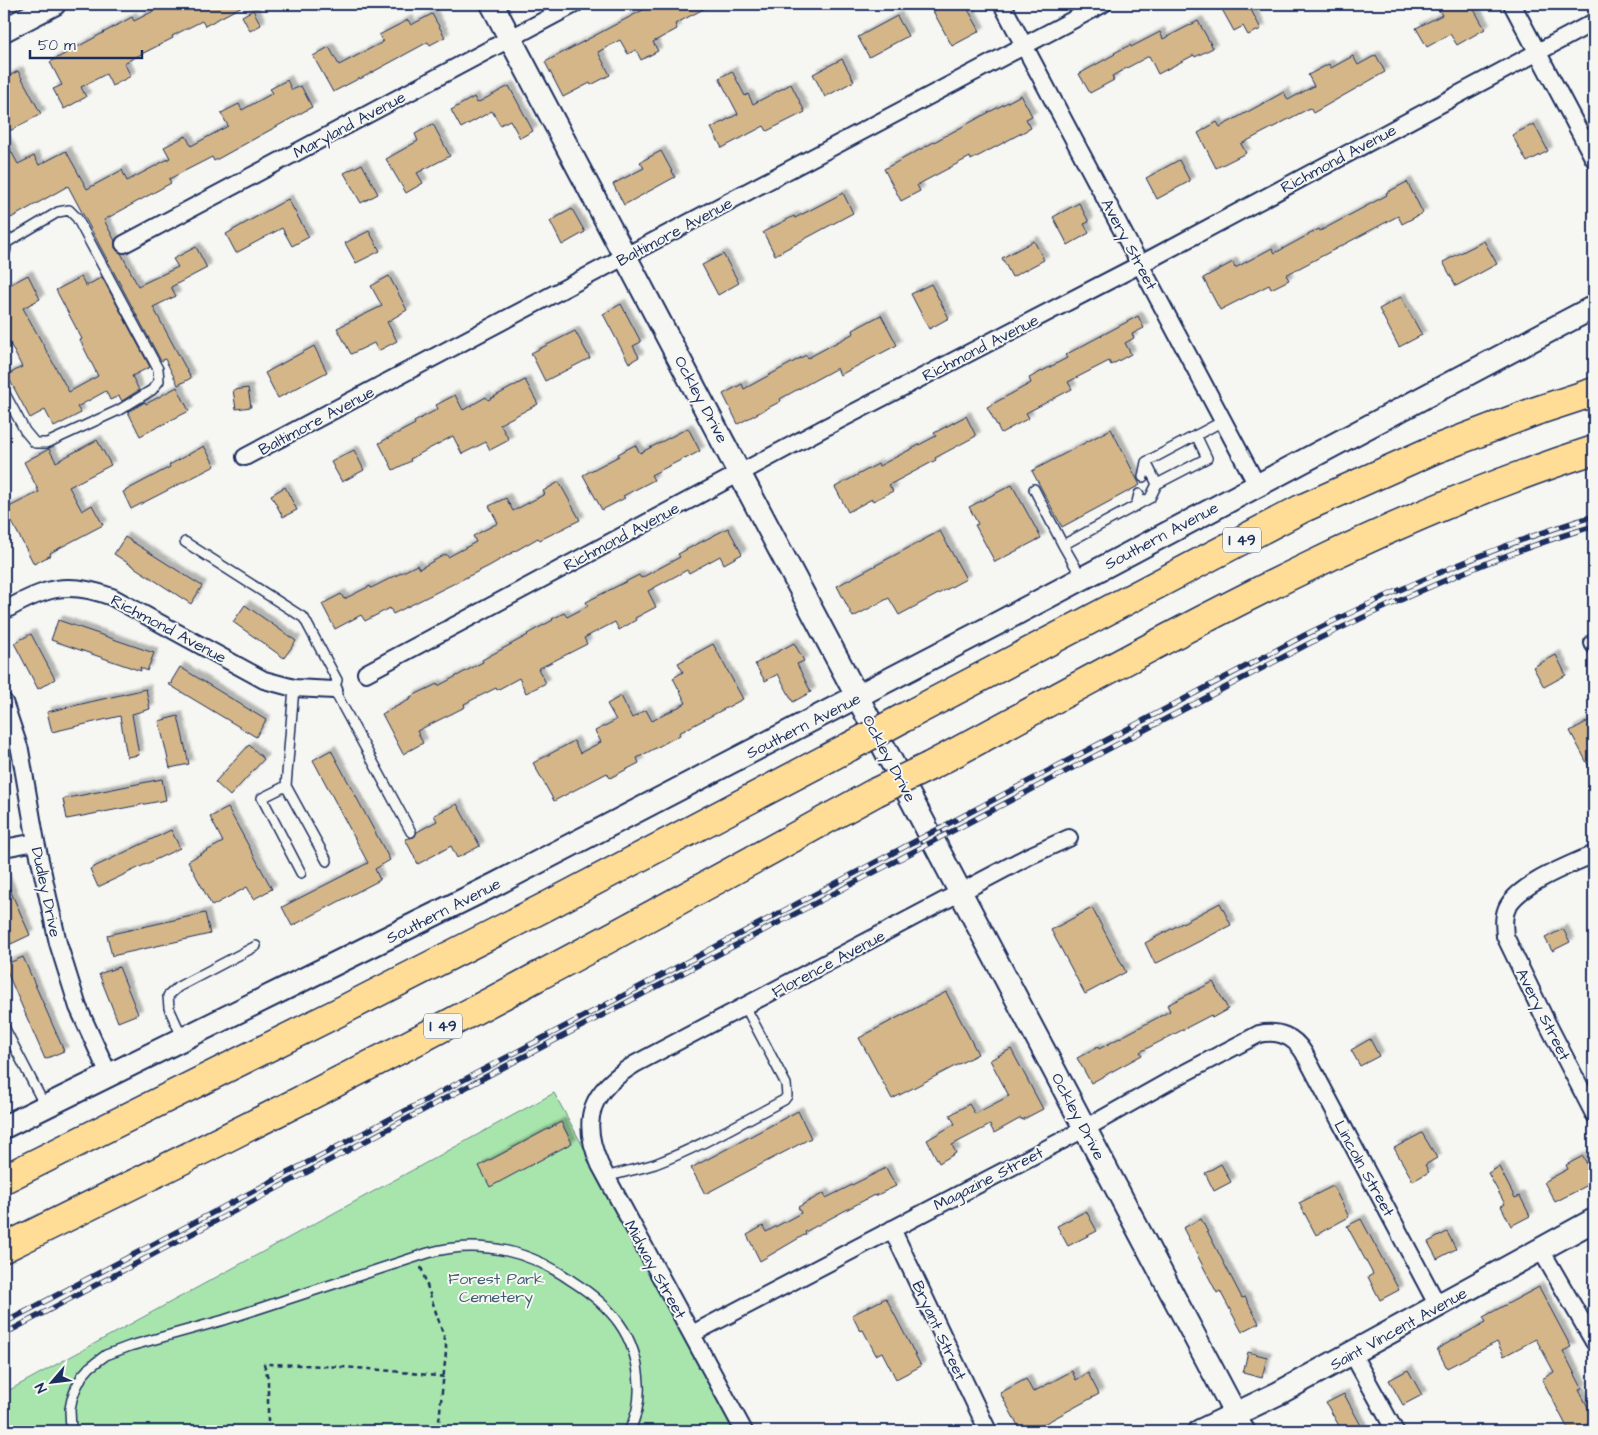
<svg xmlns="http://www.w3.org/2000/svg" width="1598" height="1435" font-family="'Architects Daughter',sans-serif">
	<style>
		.green { fill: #a8e5ac; stroke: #628a85 }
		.building { fill: #d4b688; stroke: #1b2f5e; filter: url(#shadow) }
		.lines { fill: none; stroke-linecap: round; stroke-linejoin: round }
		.lane-casing { stroke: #1b2f5e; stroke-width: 12 }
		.street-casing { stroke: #1b2f5e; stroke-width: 20 }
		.secondary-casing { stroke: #1b2f5e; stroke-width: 26 }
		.highway-casing { stroke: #1b2f5e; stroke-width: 31 }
		.path { stroke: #1b2f5e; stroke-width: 2.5; stroke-dasharray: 5 4; stroke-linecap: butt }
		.lane { stroke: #f6f6f2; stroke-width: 9 }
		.street { stroke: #f6f6f2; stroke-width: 16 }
		.secondary { stroke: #f6f6f2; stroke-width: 22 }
		.highway { stroke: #ffdd96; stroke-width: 28 }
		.rail-casing { stroke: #1b2f5e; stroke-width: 5.5 }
		.rail { stroke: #f6f6f2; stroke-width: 4; stroke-dasharray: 11; stroke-linecap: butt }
		.highway-bridge-casing { stroke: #1b2f5e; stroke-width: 31; stroke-linecap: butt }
		.highway-bridge { stroke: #ffdd96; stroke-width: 28 }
		.labels { text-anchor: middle; stroke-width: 4; stroke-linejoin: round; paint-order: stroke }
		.shield { fill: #f6f6f2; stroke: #5d6b8a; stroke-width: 1 }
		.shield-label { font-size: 15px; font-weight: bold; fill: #1b2f5e }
		.street-label { font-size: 16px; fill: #1b2f5e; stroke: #f6f6f2 }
		.park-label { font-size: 16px; fill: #3e5c72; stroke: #f6f6f2 }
	</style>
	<defs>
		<filter id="shadow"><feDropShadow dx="4.5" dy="-4.5" stdDeviation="1" flood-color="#0004"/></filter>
	</defs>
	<rect width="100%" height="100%" fill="#f6f6f2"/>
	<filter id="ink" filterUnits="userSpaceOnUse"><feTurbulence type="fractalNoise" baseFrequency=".02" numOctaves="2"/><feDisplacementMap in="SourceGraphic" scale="10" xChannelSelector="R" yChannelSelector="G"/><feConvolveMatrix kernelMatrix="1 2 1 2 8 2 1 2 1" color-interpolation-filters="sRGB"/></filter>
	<g filter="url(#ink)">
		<path class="green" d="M554 1093 738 1431H4V1393Z"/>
		<path class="building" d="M167 4H246L205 26 202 21 172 36 173 38 124 63 131 76 112 86 106 74 81 87 86 97 64 109 53 89 62 85 50 62 132 17 134 21Z
			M654 4H713L675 24 677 29 653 42 658 51 641 60 636 50 628 54 620 40 598 52 610 75 591 85 590 83 563 97 545 62Z
			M946 4H965L980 31 952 46 933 11Z
			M1219 4H1248L1261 29 1248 35 1243 26 1234 31Z
			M1447 4H1471L1485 29 1457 45 1450 34 1427 47 1416 28 1442 15 1438 9Z
			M253 10 261 25 250 31 242 16Z
			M432 14 445 37 430 45 428 42 360 79V78L333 92 313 56 329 47 339 65 383 42 379 35 408 20 411 25Z
			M897 16 908 36 869 57 858 37Z
			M1198 21 1213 48 1195 57 1194 55 1158 74 1149 56 1112 76 1114 80 1090 93 1079 74 1115 54 1114 53 1130 45 1131 47 1160 32 1163 39Z
			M1376 55 1385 72 1313 113 1310 108 1241 144 1246 153 1216 168 1198 133 1217 122 1220 127 1284 92 1288 100 1314 86 1308 75 1329 64 1331 68 1353 56 1358 65Z
			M842 59 854 81 825 97 813 74Z
			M18 71 41 114 4 134V79Z
			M732 71 745 96 748 94 753 104 791 84 805 112 767 131 764 126 722 148 711 128 738 114 719 78Z
			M287 80 292 90 301 86 312 107 214 161 212 157 169 179 171 183 104 220 115 241V248L121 253 138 286 178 267 173 259 196 247 207 268 171 287 176 296 153 307 191 378 178 385 165 359 161 361 68 186 11 218 4 205V138L18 164 34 156 39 165 66 151 87 189 122 170 127 181 170 158 164 147 186 136 191 146 228 126 221 113 239 104 242 110 273 93 270 89Z
			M509 86 533 131 520 138 510 120 500 125 492 111 461 128 451 110 474 97 477 103Z
			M1021 95 1032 116 1026 119 1031 128 971 160 970 157 917 185 920 191 901 201 884 169Z
			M433 124 450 156 417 173 423 183 406 193 386 159 418 141 415 134Z
			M1534 124 1548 151 1527 162 1512 135Z
			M661 151 675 177 624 205 613 184 644 168 640 162Z
			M1179 160 1190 181 1157 199 1146 178Z
			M362 164 378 194 361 203 344 173Z
			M1407 182 1423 213 1402 224 1398 216 1286 275 1289 280 1271 289 1269 285 1220 310 1203 278 1233 262 1235 268 1272 248 1275 253 1319 229 1320 231 1387 195 1386 193Z
			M843 193 853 213 775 255 763 232 794 216 795 218Z
			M288 199 309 237 292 246 282 228 236 253 226 234Z
			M1079 203 1089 222 1084 224 1089 233 1068 245 1053 217Z
			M572 209 585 232 562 245 550 221Z
			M369 231 380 251 356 263 345 243Z
			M1034 241 1044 260 1012 277 1002 258Z
			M1484 241 1497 264 1456 286 1443 262Z
			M723 254 739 283 718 295 702 265Z
			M28 275 40 299 23 308 69 392 98 376 80 340 82 339 56 290 81 277 86 286 102 277 150 367 132 376 139 390 122 401 119 396 110 400 106 391 77 407 81 413 54 427 45 410 30 418 7 375 22 367 4 332V288Z
			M389 276 407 310 387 322 397 341 378 351 374 343 351 354 337 328 382 306 371 286Z
			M931 284 949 318 929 329 911 294Z
			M1401 297 1422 335 1399 347 1379 309Z
			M621 304 641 342 633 346 639 357 629 363 603 314Z
			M881 315 897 345 840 375 837 368 780 399 781 401 738 424 723 394 742 384 744 389 806 355 808 358 854 333 853 330Z
			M1138 316 1144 328 1132 334 1134 338 1125 343 1131 354 1111 365 1109 361 1068 382 1072 389 1026 413 1029 418 1001 433 987 407 1031 383 1029 378 1067 358 1065 355Z
			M575 331 590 358 545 381 531 353Z
			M314 346 327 372 278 398 265 373Z
			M525 380 538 404 500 424 509 440 490 450 486 442 462 454 453 436 410 459 411 461 393 470 379 443 415 424 414 422 438 409 436 405 455 395 463 410 486 397 488 400Z
			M177 387 189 411 140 436 128 412 145 402 146 404Z
			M248 388 251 407 236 409 233 390Z
			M966 416 976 436 935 458 936 460 889 485 893 491 873 501 872 499 848 512 835 487 878 464 879 466 936 436 934 433Z
			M688 428 700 451 685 459V458L651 475 654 480 623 496 625 498 602 510 583 475 619 456 618 454 635 445 640 453Z
			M1111 429 1140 485 1062 527 1032 471Z
			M97 440 111 465 69 487 82 511 92 505 103 525 50 553 51 555 34 564 5 509 39 492 24 462 49 449 56 462Z
			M204 446 215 466 131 509 123 492 170 467 169 465Z
			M354 450 364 470 342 482 331 462Z
			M559 482 580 520 540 540 538 538 489 566 393 614 390 608 365 621 361 615 335 629 322 604 341 594 344 599 370 586 371 588 417 565 419 569 446 554 448 557 476 542 473 536 498 523 489 506 506 498 513 511 545 494 543 491Z
			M1012 485 1041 538 995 562 975 525 978 524 969 507Z
			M285 487 297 510 283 517 271 495Z
			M728 528 742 554 724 564 720 556 689 573 687 570 648 591 656 607 635 618 636 620 619 630 615 622 584 638 587 644 538 669 546 683 526 693 519 678 497 690 496 688 464 704 465 707 417 731 423 743 403 754 382 714 411 699 410 697 437 684 438 686 483 662 482 660 528 635 527 634 553 620 552 619 564 613 567 617 588 606 586 602 639 575 641 578 680 557 678 554Z
			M940 531 966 579 899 615 889 598 853 617 837 586Z
			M125 537 202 586 191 604 114 554Z
			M245 605 296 641 284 658 233 622Z
			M58 620 154 653 147 671 140 667 141 671 51 640Z
			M31 634 55 679 38 689 14 643Z
			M794 643 804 661 797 664 811 692 793 702 778 674 765 681 755 664Z
			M713 644 743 699 679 733 680 735 637 758 639 763 610 778 607 773 554 801 533 763 574 741 580 753 601 742 595 731 616 720 607 704 621 696 632 718 646 710 652 721 686 703 673 678 683 672 678 663Z
			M1556 655 1566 675 1544 687 1533 667Z
			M180 667 266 720 256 737 168 684 173 683 171 682Z
			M146 689 150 709 132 714 139 755 127 757 120 716 52 732 47 712Z
			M178 716 189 764 170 768 159 721Z
			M1590 720 1594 728V776L1570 731Z
			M249 745 264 759 230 796 215 782Z
			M331 750 390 860 375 869 380 880 292 926 282 907 368 863 313 760Z
			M162 779 166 800 67 819 63 799Z
			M457 804 480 846 457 858 451 846 418 864 405 839 414 837 417 832 437 821 434 815Z
			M228 808 272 889 254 899 247 887 212 906 188 861 223 842 210 817Z
			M171 830 180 848 98 887 90 869Z
			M4 876 30 935 11 944 4 928Z
			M1220 903 1231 925 1155 964 1145 943Z
			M1092 908 1126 972 1085 994 1051 930Z
			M205 913 210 934 112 956 107 935Z
			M1563 929 1570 942 1552 951 1545 938Z
			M23 957 64 1051 45 1059 4 965Z
			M119 967 138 1014 118 1022 99 974Z
			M1213 982 1228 1009 1212 1018 1211 1015 1140 1052 1142 1055 1091 1083 1077 1058 1098 1047 1099 1049 1170 1011 1167 1005Z
			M946 992 978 1054 892 1099 859 1038Z
			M1370 1039 1379 1056 1360 1066 1351 1050Z
			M1011 1049 1043 1109 1022 1120 1021 1118 994 1133 990 1125 952 1145 956 1153 939 1163 927 1140 955 1124 950 1115 969 1104 975 1114 1009 1096 990 1060Z
			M798 1111 811 1138 705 1194 691 1168Z
			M561 1122 572 1143 490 1187 479 1166Z
			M1422 1133 1437 1158 1425 1165 1429 1172 1413 1181 1394 1148Z
			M1583 1156 1594 1178V1182L1555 1202 1544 1182 1568 1169 1566 1165Z
			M1221 1164 1231 1182 1214 1191 1205 1173Z
			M1499 1167 1515 1198 1520 1196 1530 1216 1511 1226 1501 1206 1505 1204 1488 1173Z
			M886 1168 896 1186 875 1196 874 1195 805 1232 806 1234 760 1261 747 1235 763 1226 766 1232 801 1213 798 1207 824 1193 826 1198Z
			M1333 1186 1349 1217 1316 1235 1299 1203Z
			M1086 1211 1097 1231 1068 1246 1057 1226Z
			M1201 1219 1242 1298 1245 1297 1259 1323 1242 1332 1220 1291 1217 1293 1183 1228Z
			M1361 1219 1399 1290 1380 1300 1368 1277 1373 1274 1347 1226Z
			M1447 1232 1456 1249 1437 1259 1428 1242Z
			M1539 1287 1571 1347 1563 1351 1582 1388 1579 1390 1594 1419V1421L1574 1431H1569L1542 1379 1554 1372 1536 1339 1504 1356 1497 1342 1447 1368 1437 1349 1486 1322 1483 1317Z
			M886 1298 921 1366 896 1379 882 1352 876 1355 863 1330 860 1331 852 1315Z
			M1248 1352 1267 1357 1262 1378 1243 1373Z
			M1408 1370 1422 1395 1403 1405 1389 1380Z
			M1072 1371 1076 1380 1088 1373 1099 1394 1031 1431H1021L1000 1393 1026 1379 1033 1392Z
			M1344 1394 1364 1431H1342L1326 1403Z"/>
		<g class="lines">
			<defs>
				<path id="lane" d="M4 239C6 243 7 250 4 254
					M4 392 25 431 35 443H47L119 410 152 390 159 381 158 369 77 218 69 210 58 212 6 243
					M1146 462 1157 484
					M1143 477 1146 462 1223 421
					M1034 489 1063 545
					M1136 506 1139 494
					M185 542 304 618 337 680 334 690 411 832
					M1082 578 1063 545 1150 498 1157 484 1207 458 1196 435
					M294 688 286 786 262 798 301 873
					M286 786 327 861
					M4 1027 45 1106
					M183 1039 169 1008 168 996 178 987 256 946
					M607 1177C622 1172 639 1169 655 1164 700 1147 742 1122 784 1100L787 1096 786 1084 745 1006
					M71 1431 70 1409 72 1399 76 1388 82 1376 90 1367 106 1355 130 1346 224 1320 428 1253C453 1246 480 1245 507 1251 530 1256 552 1267 572 1281 611 1306 637 1335 639 1384 640 1401 637 1416 629 1431"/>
				<path id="street" d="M1002 4 1257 485
					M1512 4 1594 159
					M124 244 575 4
					M245 457 1103 4
					M4 611C44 588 67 580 112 597L264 680 294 688 334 690
					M1593 643 1594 645
					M366 673 822 429 1141 264 1594 22
					M4 702 20 750 36 842 58 943 78 1007 109 1075
					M4 848 36 842
					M1594 854C1570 865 1521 883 1508 906 1503 915 1504 925 1505 936L1546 1021 1594 1114
					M892 1229 988 1431
					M1541 1250 1594 1342
					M692 1334 1086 1128 1173 1079 1259 1034C1278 1030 1294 1036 1304 1053L1438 1306
					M1352 1353 1395 1431
					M1236 1415 1247 1431
					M744 1431 600 1165C579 1118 592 1090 635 1064L1029 856 1069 838"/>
				<path id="secondary" d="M492 4 1236 1415
					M4 30 54 4
					M4 1127 290 986 496 884 1004 620 1594 307
					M1200 1431 1279 1393 1594 1220"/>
				<path id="highway" d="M903 718 1301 509 1433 450 1536 411 1594 392
					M930 766C1146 651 1360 525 1594 450
					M4 1179 339 1012 547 906 849 747
					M4 1248C181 1161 359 1073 533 979 648 918 762 855 876 792"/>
			</defs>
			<use href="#lane" class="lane-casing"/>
			<use href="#street" class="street-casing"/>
			<use href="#secondary" class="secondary-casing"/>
			<use href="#highway" class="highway-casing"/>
			<path class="path" d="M421 1267 446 1343V1352L438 1431
				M268 1431V1378L264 1364C325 1365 384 1369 444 1377"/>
			<use href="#lane" class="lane"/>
			<use href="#street" class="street"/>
			<use href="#secondary" class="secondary"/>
			<use href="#highway" class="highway"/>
			<defs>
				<path id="rail" d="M4 1323 1305 635C1399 588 1494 546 1594 516
					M4 1334 506 1066 1310 643C1402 598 1495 555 1594 526"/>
			</defs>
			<use href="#rail" class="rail-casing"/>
			<use href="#rail" class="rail"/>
			<defs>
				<path id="highway-bridge" d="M849 747 903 718
					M876 792 930 766"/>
			</defs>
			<use href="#highway-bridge" class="highway-bridge-casing"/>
			<use href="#highway-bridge" class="highway-bridge"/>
		</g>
	</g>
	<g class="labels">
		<g class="shield">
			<rect x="1223" y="527.5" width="38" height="25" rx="4"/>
			<rect x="424" y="1013.5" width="38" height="25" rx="4"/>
		</g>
		<g class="shield-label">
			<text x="1242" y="545">I 49</text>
			<text x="443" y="1031">I 49</text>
		</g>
		<g class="street-label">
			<text transform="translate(349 124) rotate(-28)" y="6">Maryland Avenue</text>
			<text transform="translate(1338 158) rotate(-28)" y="6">Richmond Avenue</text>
			<text transform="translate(674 231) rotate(-28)" y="6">Baltimore Avenue</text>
			<text transform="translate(1130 244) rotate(62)" y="6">Avery Street</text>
			<text transform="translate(980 347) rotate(-27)" y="6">Richmond Avenue</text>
			<text transform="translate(702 399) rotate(62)" y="6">Ockley Drive</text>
			<text transform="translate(316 420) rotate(-28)" y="6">Baltimore Avenue</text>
			<text transform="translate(1161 535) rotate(-28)" y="6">Southern Avenue</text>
			<text transform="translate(621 536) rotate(-28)" y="6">Richmond Avenue</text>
			<text transform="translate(169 628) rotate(28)" y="6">Richmond Avenue</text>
			<text transform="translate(803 725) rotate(-27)" y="6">Southern Avenue</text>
			<text transform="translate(890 758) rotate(62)" y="6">Ockley Drive</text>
			<text transform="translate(47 892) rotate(78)" y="6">Dudley Drive</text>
			<text transform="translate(443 910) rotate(-27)" y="6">Southern Avenue</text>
			<text transform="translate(828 963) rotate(-28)" y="6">Florence Avenue</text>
			<text transform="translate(1544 1014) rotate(63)" y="6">Avery Street</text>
			<text transform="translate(1079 1116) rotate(62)" y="6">Ockley Drive</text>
			<text transform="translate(1365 1168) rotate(61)" y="6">Lincoln Street</text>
			<text transform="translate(988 1178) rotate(-27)" y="6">Magazine Street</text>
			<text transform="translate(656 1269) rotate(61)" y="6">Midway Street</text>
			<text transform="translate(1398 1328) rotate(-29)" y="6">Saint Vincent Avenue</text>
			<text transform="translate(940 1330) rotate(65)" y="6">Bryant Street</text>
		</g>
		<g class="park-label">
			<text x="496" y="1284">Forest Park<tspan x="496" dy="18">Cemetery</tspan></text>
		</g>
	</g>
	<rect width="1598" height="1435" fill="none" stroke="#f6f6f2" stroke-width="20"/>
	<rect x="10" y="10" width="1578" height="1415" fill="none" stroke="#1b2f5e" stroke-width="2" filter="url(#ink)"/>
	<g transform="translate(52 1382) rotate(242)" stroke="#f6f6f2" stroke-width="4" paint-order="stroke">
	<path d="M0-4L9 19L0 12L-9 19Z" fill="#1b2f5e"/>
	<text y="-8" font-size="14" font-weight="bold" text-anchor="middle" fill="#1b2f5e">N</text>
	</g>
	<path d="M30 50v8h112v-8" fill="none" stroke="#1b2f5e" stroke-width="2.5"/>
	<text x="38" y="50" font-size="15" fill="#1b2f5e" stroke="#f6f6f2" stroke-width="4" paint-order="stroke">50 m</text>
</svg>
